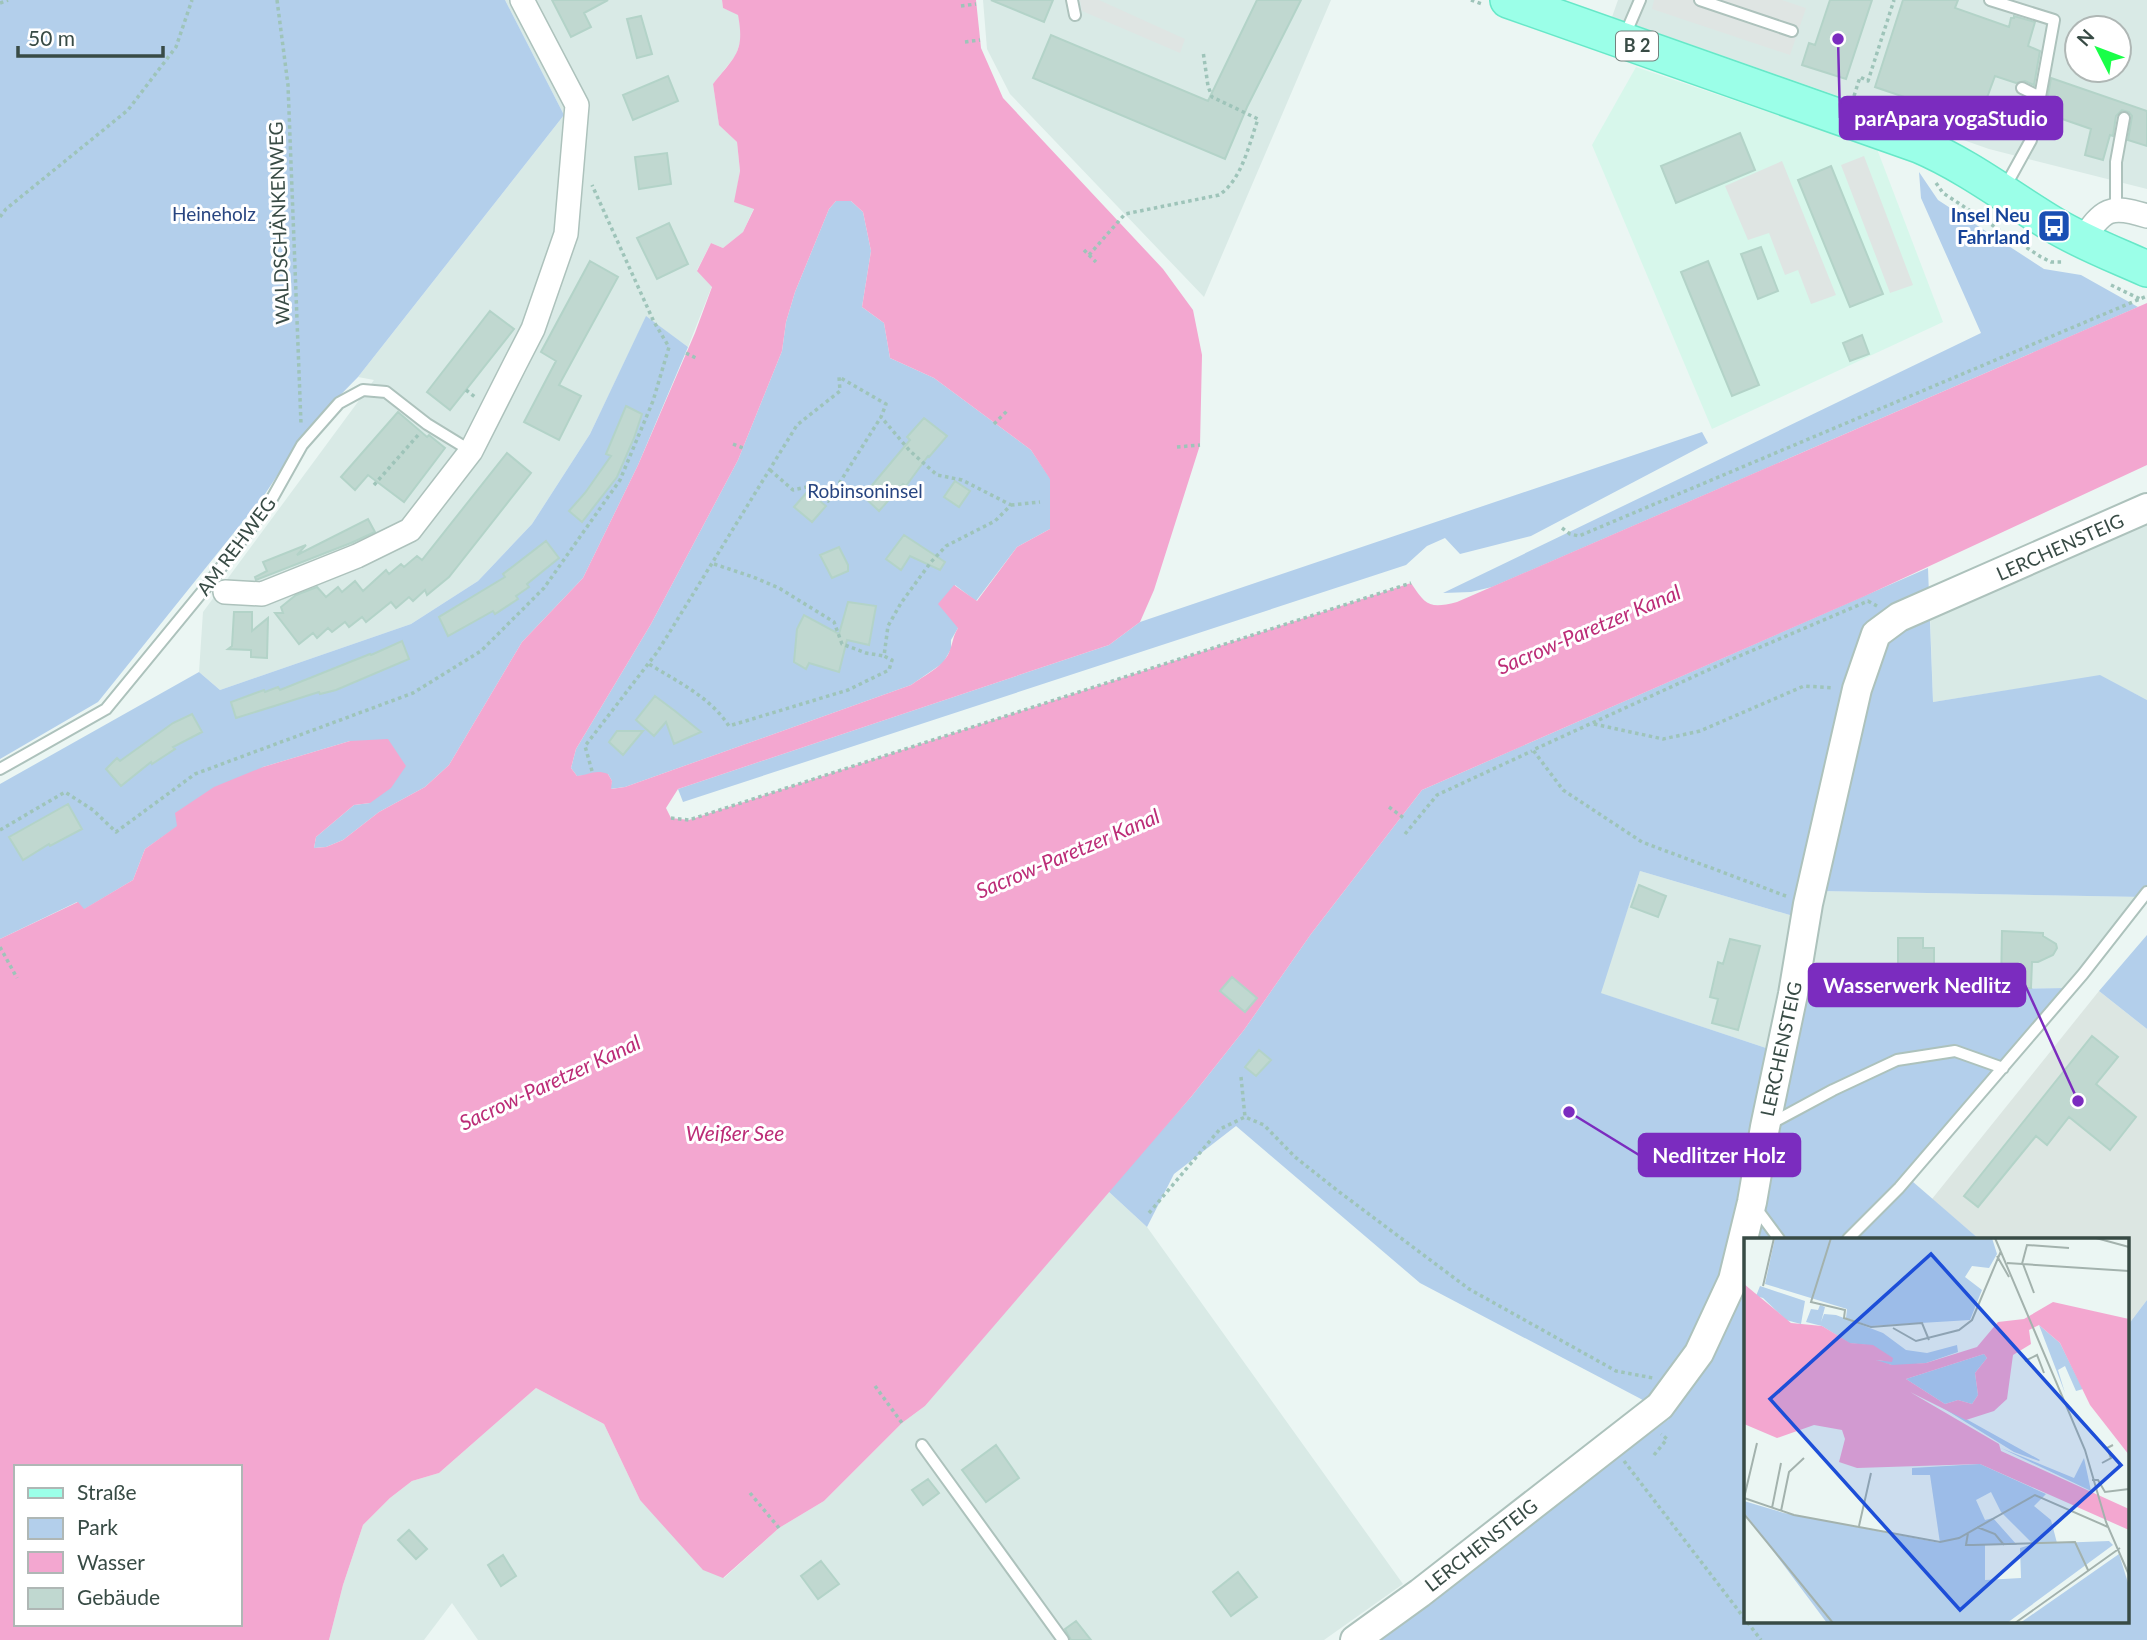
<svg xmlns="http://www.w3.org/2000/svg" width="2147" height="1640" font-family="Lato,sans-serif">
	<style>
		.residential { fill: #d9eae6; fill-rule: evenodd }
		.commercial { fill: #d7f7eb }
		.industrial { fill: #dce6e2 }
		.green { fill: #b3cfeb }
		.parking { fill: #dfe5e3 }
		.water { fill: #f3a7d0; fill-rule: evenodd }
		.building { fill: #c0d8d0; stroke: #b3d3c8; stroke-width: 2 }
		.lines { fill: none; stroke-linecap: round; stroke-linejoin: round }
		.service-casing { stroke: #adc2bc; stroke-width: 14 }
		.minor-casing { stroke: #adc2bc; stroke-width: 26 }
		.tertiary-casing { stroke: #adc2bc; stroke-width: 32 }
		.primary-casing { stroke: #67e8c8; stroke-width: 38 }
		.path { stroke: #9ec4b9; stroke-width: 3.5; stroke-dasharray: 3.5 3.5; stroke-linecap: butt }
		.service { stroke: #fff; stroke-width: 10 }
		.minor { stroke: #fff; stroke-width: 23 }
		.tertiary { stroke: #fff; stroke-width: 28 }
		.primary { stroke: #9bffe8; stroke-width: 35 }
		.labels { text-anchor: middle; stroke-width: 6; stroke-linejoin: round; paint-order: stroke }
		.shield { fill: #fff; stroke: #74817d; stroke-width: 2 }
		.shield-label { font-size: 18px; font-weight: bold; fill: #384b45 }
		.park-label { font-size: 19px; fill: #284580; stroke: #fff }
		.transit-label { font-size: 19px; font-weight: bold; fill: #164399; stroke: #fff; text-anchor: end }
		.street-label { font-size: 19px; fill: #384b45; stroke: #fff }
		.water-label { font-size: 21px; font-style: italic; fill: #bc2c77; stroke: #fff }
		.inset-road { fill: none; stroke: #a3b2ad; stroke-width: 2 }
		.view { fill: #1d4ed8; fill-opacity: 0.15; stroke: #1d4ed8; stroke-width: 3.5 }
		.inset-edge { fill: none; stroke: #384b45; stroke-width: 3.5 }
		.leader { fill: none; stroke: #7b2cbf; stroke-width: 2.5 }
		.callout-dot { fill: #7b2cbf; stroke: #fff; stroke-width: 2.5 }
		.callout { fill: #7b2cbf; stroke: #7b2cbf; stroke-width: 2.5 }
		.callout-label { font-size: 21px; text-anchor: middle; font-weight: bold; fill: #fff }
	</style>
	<rect width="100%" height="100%" fill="#ebf6f3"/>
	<path class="residential" d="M505 0H722L723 8 738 14 742 36 736 55 713 84 719 124 737 142 740 171 735 202 754 208 743 232 723 248 711 243 697 270 712 286 688 347 646 317 590 434 532 524 478 581 411 624 220 690 199 672 203 612 374 380 358 377 564 115Z
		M983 0H1331L1204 297 1010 94 987 49Z
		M1618 0H2147V189L1989 149 1612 17ZM2077 28H2119V70H2077Z
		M2147 520V700L2100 676 1933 702 1930 615Z
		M1640 871 1800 918 1819 891 2144 897 2067 988 1782 990 1766 1048 1600 993Z
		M1108 1191 1147 1227 1403 1584 1324 1640H478L452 1603 424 1640H329L343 1585 363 1525 390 1498 412 1481 439 1473 536 1388 604 1424 640 1500 724 1578 779 1528 824 1501 902 1423 925 1406Z"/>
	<path class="commercial" d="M1636 67 1877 149 1943 322 1712 429 1592 145Z"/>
	<path class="industrial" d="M2099 991 2147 1029V1300L2128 1325V1239H1979L1932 1199Z"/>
	<path class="green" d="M0 0H505L564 115 358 377 310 426 265 494 98 702 0 759Z
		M1919 172 1938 200 2044 269 2081 275 2138 307 1492 587 1471 592 1443 593 1981 333 1921 198Z
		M836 201H851L863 212 871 251 862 307 884 323 890 358 934 378 1031 450 1050 478V529L1017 547 976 601 955 585 958 628 951 640V649L943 663 911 685 625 787 610 789 612 781 608 774 577 776 571 768 576 749 651 624 738 460 782 351 786 322 795 292 829 209Z
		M646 316 688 347 638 465 583 578 522 642 449 765 425 787 379 812 343 840 326 847 314 848 316 837 354 805 370 803 350 741 263 767 145 849 133 880 83 910 77 902 0 939V784L199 672 220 690 411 624 478 581 532 524 590 434Z
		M1702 432 1708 443 1531 536 1460 554 1445 538 1427 546 1406 565 683 802 678 789 1109 645 1140 622Z
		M1928 568 1933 702 2100 675 2147 700V900L2143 897 1820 891 1800 918 1640 871 1601 993 1766 1048 1792 991 2067 988 1905 1175 1979 1239H1746V1621H2128V1325L2147 1300V1640H1369L1426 1602 1669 1419 1641 1399 1420 1283 1236 1126 1174 1174 1147 1227 1108 1191 1191 1097 1244 1030 1311 934 1422 790Z
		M2147 935V1029L2099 991Z"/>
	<path class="parking" d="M1080 0H1099L1185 39 1180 53 1082 11Z
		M1654 0H1782L1806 8 1790 55 1652 9Z
		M1864 156 1913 285 1890 293 1841 165Z
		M1782 161 1836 295 1811 304 1798 270 1785 275 1769 233 1748 240 1725 186Z"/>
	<path class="water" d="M722 0H976L981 48 1003 98 1163 269 1193 310 1202 355 1200 445 1154 590 1140 622 1109 645 678 789 666 808 671 818 689 820 1411 583C1426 606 1430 609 1457 602L2147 303V465L1865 596 1422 790 1311 934 1244 1030 1191 1097 925 1406 902 1423 824 1501 779 1528 723 1578 703 1570 640 1500 604 1424 536 1388 439 1473 412 1481 390 1498 363 1525 343 1585 329 1640H0V939L78 902 84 909 133 880 145 849 177 826 175 813 214 787 263 767 350 741 388 739 406 766 391 788 370 803 354 805 316 837 314 848 326 847 343 840 379 812 425 787 449 765 522 642 583 578 638 465 695 333 712 287 697 271 711 243 723 248 743 232 754 209 734 202 740 171 737 142 719 125 713 84C735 56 745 52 738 15L723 8ZM836 201H851L863 212 871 251 862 307 884 323 890 358 934 378 1031 450 1050 479V529L1017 547 977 601 954 585 938 604 958 628C953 636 953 642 950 650 945 666 925 675 911 685L625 787 611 789 612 781 608 774C595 769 589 775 577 776L571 768 576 749 651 624 738 460 782 351 786 322 795 292 829 209ZM16 1467H240V1624H16Z"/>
	<path class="building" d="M552 0H608L584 13 591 27 571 37Z
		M991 0H1053L1044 22Z
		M1257 0H1301L1247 107 1225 159 1033 78 1051 35 1208 101Z
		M1830 0H1872L1846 79 1802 65 1809 43 1815 45Z
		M1903 0H1958L1955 8 2009 27 2011 18H2014V16L2035 22 2028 46 2040 51 2034 85 2025 81 2016 83 1995 76 1978 122 1875 87Z
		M641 16 652 54 637 58 627 19Z
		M668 76 678 101 633 120 623 95Z
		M2051 78 2147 111V146L2128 140 2132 116 2129 112 2122 110 2116 116 2113 136 2110 135 2103 160 2085 155 2091 129 2045 113Z
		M1740 133 1755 170 1676 203 1661 166Z
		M667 153 671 184 639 189 635 157Z
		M1831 166 1883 294 1850 307 1798 180Z
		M669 223 688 264 657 279 637 238Z
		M1761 247 1778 291 1758 299 1741 254Z
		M590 261 618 277 559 385 581 396 559 440 524 422 556 361 541 352Z
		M1708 261 1759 385 1732 396 1681 272Z
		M490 311 514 329 450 410 427 392Z
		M1862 335 1869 354 1850 361 1843 343Z
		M626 406 642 414 634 438 617 477 582 522 569 511 585 493 611 456 606 454Z
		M398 412 427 437 429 435 445 448 404 502 368 475 355 490 341 477Z
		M924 418 947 436 929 457 928 456 906 486 903 484 879 511 863 496 910 440 907 437Z
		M507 453 531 473 449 577 427 595 425 590 413 601 409 597 396 608 391 602 366 622 362 617 349 627 345 622 332 632 328 628 317 638 313 633 299 644 275 613H283L281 607 296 595 317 587 326 597 338 587 342 592 355 581 363 591 386 570 389 574 401 564 404 567 417 556 422 560Z
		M955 481 970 491 959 507 944 497Z
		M808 491 826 506 812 522 794 507Z
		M368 519 375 532 351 543 256 580 255 577 267 571 263 562 306 545 297 555Z
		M904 535 945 562 940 570 910 556 901 570 886 559Z
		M546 541 559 558 527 584 529 587 516 596 518 599 495 614 493 611 448 636 439 617 505 577 503 574Z
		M839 547 848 565V571L832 578 820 555Z
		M848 602 876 606 869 645 847 640 839 672 809 663 806 669 794 662 797 629 804 615 839 634Z
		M234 612H252V631L268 618 267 658 251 657V650L228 649 232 646Z
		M402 641 409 659 336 690 320 694 319 692 236 718 231 702 264 690 265 692 278 687 280 690 370 654 371 655Z
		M655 696 675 711 701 732 674 744 666 722 654 736 636 720Z
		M192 714 202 732 173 747 175 749 152 764 151 762 121 786 106 769 117 758 120 761 173 723Z
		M617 731H643L623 755 609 742Z
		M68 804 82 829 50 846 49 844 23 860 9 837Z
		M1639 885 1666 896 1658 917 1631 907Z
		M2002 931 2043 933V936L2056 944 2057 948 2053 955 2038 962H2032L2031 988H2001Z
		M1898 938H1923V948H1934V967H1898Z
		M1730 939 1760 946 1738 1030 1712 1023 1718 999 1710 997 1718 962 1723 964Z
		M1232 977 1257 998 1245 1012 1220 991Z
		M2092 1036 2118 1057 2096 1084 2136 1117 2110 1150 2069 1117 2047 1145 2036 1136 1978 1207 1964 1196Z
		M1259 1050 1271 1060 1256 1076 1245 1067Z
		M996 1445 1019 1478 986 1502 962 1470Z
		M928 1479 939 1493 923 1505 912 1490Z
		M409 1530 427 1549 416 1559 398 1540Z
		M503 1555 516 1576 501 1586 488 1565Z
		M821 1561 839 1584 818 1599 801 1576Z
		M1238 1572 1257 1597 1231 1616 1213 1592Z
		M1076 1621 1091 1640H1071L1065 1629Z"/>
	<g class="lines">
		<defs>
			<path id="service" d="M1072 0 1075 15
				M1700 0 1792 31
				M1990 0 2054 20 2040 97
				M1625 35 1640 0
				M2005 187 2031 140 2040 97 2022 88
				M2116 208V162L2124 118
				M0 769 106 709 207 586 269 504 302 445 339 403 363 390 386 392 427 424 471 451
				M1770 1124 1833 1090 1897 1060 1955 1051 2003 1068
				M1756 1208 1779 1239
				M1848 1239 1899 1188 2083 974 2147 892
				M922 1445 1063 1640"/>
			<path id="minor" d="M2082 241C2103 209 2110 204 2147 216
				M225 592 262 594 357 556 410 530 471 451 515 364 533 329 566 234 577 105 522 0"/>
			<path id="tertiary" d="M1355 1640 1420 1593 1660 1406 1699 1353 1733 1280 1752 1202 1765 1127 1793 994 1808 904 1857 689 1876 634 1899 617 2147 508"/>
			<path id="primary" d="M1508 0 1919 145C1968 166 2009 198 2054 225 2084 243 2116 255 2147 269"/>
		</defs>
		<use href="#service" class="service-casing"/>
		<use href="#minor" class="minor-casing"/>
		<use href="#tertiary" class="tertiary-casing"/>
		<use href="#primary" class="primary-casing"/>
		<path class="path" d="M277 0 288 85 301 424
			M1471 0 1482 4
			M0 3 8 0
			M961 6 976 4
			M965 42 980 40
			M1854 96 1860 77 1868 81 1894 0
			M1936 183 1943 193 2041 257 2051 262H2064
			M0 217 6 209 128 110 176 47 192 0
			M1084 250 1096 262
			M1089 255 1125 214 1219 195C1242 180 1249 144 1258 119L1212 97 1208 86 1203 51
			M2111 285 2140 299
			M686 353 696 358
			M466 390 475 397
			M994 424 1008 410
			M733 444 743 448
			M1177 447 1200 445
			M770 470 793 490 807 487 828 501 881 417
			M374 485 419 434
			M1011 505 1040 502
			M1562 528 1570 534 1579 536 2147 296
			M714 564 753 577 779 588 834 622 842 644 866 653 884 656
			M1594 724 1663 739 1700 731 1804 686 1834 688
			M592 771 585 746 658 651 797 425 840 391 839 377 886 404 881 417 910 451 937 475 962 480 1011 505 995 521 946 546 931 562 901 603 888 626 884 656 892 660 889 670 848 690 729 726C710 697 678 682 649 664
			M1389 807 1405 819
			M671 818 689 820 1411 583
			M0 830 65 792 93 810 116 832 195 774 413 693 481 651 544 588 620 480 653 401 669 347 654 322 592 185
			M1405 834 1437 795 1532 751
			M1786 896 1642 842 1563 790 1533 750 1730 660 1868 601 1877 606
			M0 947 17 978
			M1241 1077 1245 1117
			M1149 1213 1220 1129 1245 1117 1264 1125 1295 1157 1338 1191 1469 1289 1616 1371 1653 1378
			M875 1386 902 1423
			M1654 1455 1667 1439 1661 1434
			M1624 1461 1761 1640
			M750 1493 779 1528"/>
		<use href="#service" class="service"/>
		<use href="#minor" class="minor"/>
		<use href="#tertiary" class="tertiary"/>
		<use href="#primary" class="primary"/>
	</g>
	<defs>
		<symbol id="bus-square" viewBox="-11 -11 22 22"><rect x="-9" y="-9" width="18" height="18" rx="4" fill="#1a4fb4" stroke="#fff"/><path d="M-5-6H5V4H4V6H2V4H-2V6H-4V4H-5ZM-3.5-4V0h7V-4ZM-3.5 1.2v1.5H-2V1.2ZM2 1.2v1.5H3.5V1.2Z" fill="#fff"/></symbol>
	</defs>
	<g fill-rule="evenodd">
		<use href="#bus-square" x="2035" y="207" width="38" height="38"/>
	</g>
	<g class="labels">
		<rect class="shield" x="1616" y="31.5" width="42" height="29" rx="5"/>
		<g class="shield-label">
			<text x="1637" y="52">B 2</text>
		</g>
		<g class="park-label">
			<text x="214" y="221">Heineholz</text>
			<text x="865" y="498">Robinsoninsel</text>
		</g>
		<g class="transit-label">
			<text x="2030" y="222">Insel Neu<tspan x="2030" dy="22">Fahrland</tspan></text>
		</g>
		<g class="street-label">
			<text transform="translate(279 223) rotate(-92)" y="7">WALDSCHÄNKENWEG</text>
			<text transform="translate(236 546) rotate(-53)" y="7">AM REHWEG</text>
			<text transform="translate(2060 547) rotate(-24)" y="7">LERCHENSTEIG</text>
			<text transform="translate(1781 1049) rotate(-78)" y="7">LERCHENSTEIG</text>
			<text transform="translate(1481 1545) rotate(-38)" y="7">LERCHENSTEIG</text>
		</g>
		<g class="water-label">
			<text transform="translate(1589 630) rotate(-23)" y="7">Sacrow-Paretzer Kanal</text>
			<text transform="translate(1068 854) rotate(-23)" y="7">Sacrow-Paretzer Kanal</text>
			<text transform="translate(550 1083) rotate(-25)" y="7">Sacrow-Paretzer Kanal</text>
			<text x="735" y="1141">Weißer See</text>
		</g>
	</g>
	<g transform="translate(1744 1238)">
		<rect width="385" height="385" fill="#ebf6f3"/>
		<path d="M31 0H248L253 16 245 30 228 28 221 39 238 52 226 82 127 88 102 80 103 71 21 46ZM16 48 61 63 57 86 42 82 19 60 12 58ZM76 67 81 69 77 84 80 76 92 77 139 95 162 112 183 115 213 107 214 114 182 125 152 128 135 124 132 122 141 123 122 107 105 105 78 88 62 84 67 71 74 72ZM295 87 316 105 339 151 332 153 321 128 314 132 321 155ZM240 116 243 120 231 135 234 157 228 166 214 162 201 166 162 141ZM170 152 296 222 295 223 270 214ZM257 210 330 240 340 220 347 253ZM236 226 302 256 290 268 307 282 313 305 365 303 369 307 263 385H83L0 274V263L40 275 196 305 186 237H168V230ZM247 254 257 274 289 306 276 310 277 340 241 342V307H273L249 280 241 282 232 262ZM375 316 385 348V385H276Z" fill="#b3cfeb" fill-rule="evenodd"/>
		<path d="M0 46 47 85 78 88 106 105 129 107 149 120 148 124 132 122 148 127 182 125 233 109 254 84 280 81 309 64 385 81V217L346 167 316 105 295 87 285 92 287 106 269 117 263 161 250 173 222 182 166 154 255 206 257 213 385 271V292L236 226 113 230 95 224 101 201 98 192 70 187 33 200 0 186ZM240 116 243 120 231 135 234 157 228 166 214 162 201 166 162 141Z" fill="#f3a7d0" fill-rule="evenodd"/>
		<path class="inset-road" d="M87 0 67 64 101 72 100 80 127 89 178 85 185 102M251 0 341 212 362 284 385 337M352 0 385 9M253 18 265 39M263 25 385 33M278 26 283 7 325 10M279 26 290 55M19 48 30 0M149 90 172 103 215 92 228 82 257 13M281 123 293 117 300 135M358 225 367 220 363 210 369 207M348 242H354L361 254 385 251M0 260 50 277 196 304 215 300 291 257 364 289M0 260 13 205M28 270 37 225M37 273 45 234 60 220M0 276 89 385M115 288 127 235M233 289 251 296 260 307M224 295 222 307H229L331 304 344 332M271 385 376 310"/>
		<path class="view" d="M187 16 377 227 216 372 26 161Z"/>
		<rect width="385" height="385" class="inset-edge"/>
	</g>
	<path class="leader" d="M1838 39L1840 118M2078 1101L2025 985M1569 1112L1639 1155"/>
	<g class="callout-dot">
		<circle cx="1838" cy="39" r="7"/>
		<circle cx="2078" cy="1101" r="7"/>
		<circle cx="1569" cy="1112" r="7"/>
	</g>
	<g class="callout">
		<rect x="1840" y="97" width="222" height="42" rx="7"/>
		<rect x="1809" y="964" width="216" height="42" rx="7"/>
		<rect x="1639" y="1134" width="161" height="42" rx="7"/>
	</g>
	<g class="callout-label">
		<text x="1951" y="126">parApara yogaStudio</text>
		<text x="1917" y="993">Wasserwerk Nedlitz</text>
		<text x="1719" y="1163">Nedlitzer Holz</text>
	</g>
	<rect x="14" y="1465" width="228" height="161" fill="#ffffff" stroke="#afb7b5" stroke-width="2"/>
	<rect x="28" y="1488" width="35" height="10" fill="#9bffe8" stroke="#afb7b5" stroke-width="2"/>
	<text x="77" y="1500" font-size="21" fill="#384b45">Straße</text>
	<rect x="28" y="1518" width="35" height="21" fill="#b3cfeb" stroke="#afb7b5" stroke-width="2"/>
	<text x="77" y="1535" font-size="21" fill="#384b45">Park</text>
	<rect x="28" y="1552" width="35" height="21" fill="#f3a7d0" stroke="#afb7b5" stroke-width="2"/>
	<text x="77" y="1570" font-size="21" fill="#384b45">Wasser</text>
	<rect x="28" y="1588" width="35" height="21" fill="#c0d8d0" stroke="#afb7b5" stroke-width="2"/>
	<text x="77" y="1605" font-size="21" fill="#384b45">Gebäude</text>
	<g transform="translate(2098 49) rotate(312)"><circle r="33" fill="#ffffff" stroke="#afb7b5" stroke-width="2"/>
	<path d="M0-5L12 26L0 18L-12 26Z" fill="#19ff48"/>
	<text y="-10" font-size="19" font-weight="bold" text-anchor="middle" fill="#384b45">N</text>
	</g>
	<path d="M18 46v10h145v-10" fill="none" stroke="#384b45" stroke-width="3.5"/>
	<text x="28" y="46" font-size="21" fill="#384b45" stroke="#ffffff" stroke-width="5" paint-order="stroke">50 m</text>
</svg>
